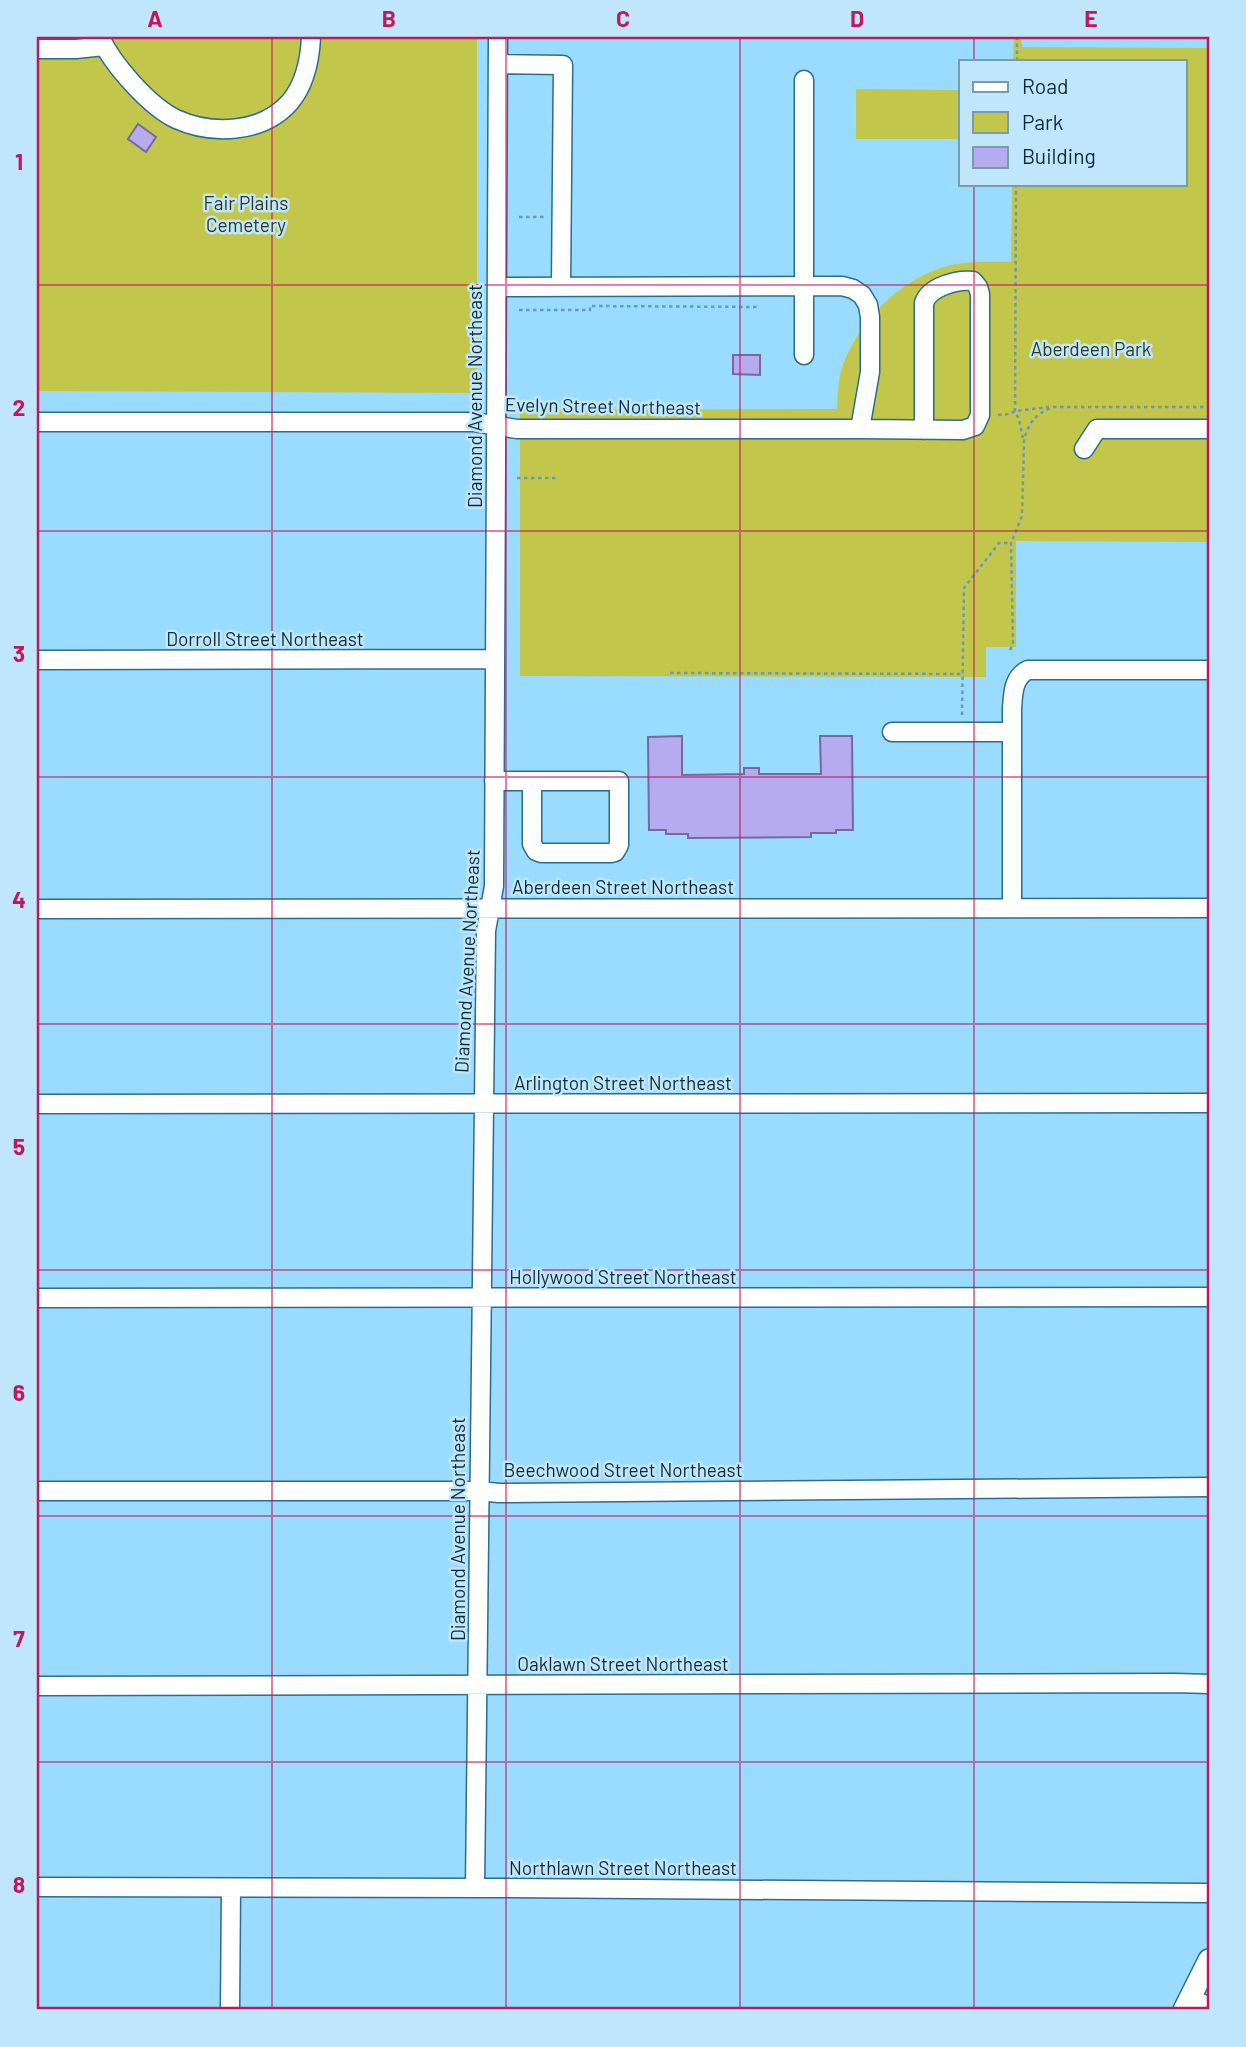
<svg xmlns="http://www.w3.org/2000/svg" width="1246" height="2047" font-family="Barlow,sans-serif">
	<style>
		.green { fill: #c2c74b }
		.building { fill: #b6abef; stroke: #746a9f; stroke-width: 2 }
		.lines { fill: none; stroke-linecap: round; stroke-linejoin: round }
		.minor-casing { stroke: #2b6d8c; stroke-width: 21 }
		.major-casing { stroke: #2b6d8c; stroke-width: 24 }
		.path { stroke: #679ab5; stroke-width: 2.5; stroke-dasharray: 3.5 3.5; stroke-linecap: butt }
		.minor { stroke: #fff; stroke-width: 18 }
		.major { stroke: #fff; stroke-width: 21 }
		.grid { fill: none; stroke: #c2185b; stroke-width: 2; stroke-opacity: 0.55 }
		.labels { text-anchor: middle; stroke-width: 5; stroke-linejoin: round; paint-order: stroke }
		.park-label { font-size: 19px; fill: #34361e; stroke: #bfe6fa }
		.street-label { font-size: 19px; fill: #0f2a37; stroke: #bfe6fa }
		.neatline { fill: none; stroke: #c2185b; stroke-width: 2.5 }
		.grid-label { font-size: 23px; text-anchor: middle; font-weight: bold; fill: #c2185b }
	</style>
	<rect width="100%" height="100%" fill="#9adcff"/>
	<path class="green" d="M37 37H477V393L37 391Z
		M1014 37H1021L1022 47 1209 48V542L1016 541V647H986V677L520 676V410L837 409C838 394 838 376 844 362 863 315 907 273 957 264 975 261 993 262 1011 262L1012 184H1185V61H1013Z
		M856 89 961 90V139H856Z"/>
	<path class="building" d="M138 124 156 137 146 152 128 139Z
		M733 355H760V375L733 374Z
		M682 736V775L744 774V768H759V774H821L820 736H852L853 830H836V833H811V837L688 838V834H666V830H649L648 737Z"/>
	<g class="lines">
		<defs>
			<path id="minor" d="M100 37C112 64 149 106 176 119 211 135 262 134 290 102 305 84 310 59 311 37
				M37 49H76L104 46
				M498 64 563 65 561 287
				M804 80V355
				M37 422H474L517 429H860L870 372V317L868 305 862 295 853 289 842 286 497 287
				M860 429 963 430 975 426 980 415V294L978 287 973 281C957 279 929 287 924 303V430
				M1084 449 1097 429H1209
				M37 660 494 659
				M892 732H1012
				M494 781H619V845L615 852 611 853H541L536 851 532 844V781
				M1012 908V709C1013 694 1013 677 1028 670H1209
				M37 909 1209 908
				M37 1104 1209 1103
				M37 1298 1209 1297
				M37 1491H479L499 1493 1209 1487
				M37 1686 1175 1683 1209 1684
				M37 1887 495 1888 1209 1893
				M475 1888 486 931 494 886 498 37
				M1190 1998 1209 2007
				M230 2010 231 1888"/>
			<path id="major" d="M1184 2010 1209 1960"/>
		</defs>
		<use href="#minor" class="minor-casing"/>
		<use href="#major" class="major-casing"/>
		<path class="path" d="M1017 61V37
			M1016 184 1015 411 1019 420 1023 438
			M519 217H544
			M519 310H590V306L757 307
			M998 415 1010 414 1015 411 1049 407
			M517 478H556
			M1010 650 1013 644 1011 543 1022 516 1024 441C1028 423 1035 414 1053 407H1209
			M670 673 963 674
			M962 715 964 588 999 543H1011"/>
		<use href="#minor" class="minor"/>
		<use href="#major" class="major"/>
	</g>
	<path class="grid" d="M272 37V2010M506 37V2010M740 37V2010M974 37V61M974 184V2010M37 285H1209M37 531H1209M37 777H1209M37 1024H1209M37 1270H1209M37 1516H1209M37 1762H1209"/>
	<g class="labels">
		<g class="park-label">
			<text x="246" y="210">Fair Plains<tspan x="246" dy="22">Cemetery</tspan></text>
			<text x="1091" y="356">Aberdeen Park</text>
		</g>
		<g class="street-label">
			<text transform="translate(475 396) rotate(-90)" y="7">Diamond Avenue Northeast</text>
			<text transform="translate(603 406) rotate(1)" y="7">Evelyn Street Northeast</text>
			<text x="265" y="646">Dorroll Street Northeast</text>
			<text x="623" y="894">Aberdeen Street Northeast</text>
			<text transform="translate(467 961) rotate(-87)" y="7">Diamond Avenue Northeast</text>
			<text x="623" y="1090">Arlington Street Northeast</text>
			<text x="623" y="1284">Hollywood Street Northeast</text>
			<text x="623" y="1477">Beechwood Street Northeast</text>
			<text transform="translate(458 1529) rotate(-90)" y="7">Diamond Avenue Northeast</text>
			<text x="623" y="1671">Oaklawn Street Northeast</text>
			<text x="623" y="1875">Northlawn Street Northeast</text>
		</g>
	</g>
	<rect width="1246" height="2047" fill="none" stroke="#bfe6fa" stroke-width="77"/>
	<rect x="959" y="60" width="228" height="126" fill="#bfe6fa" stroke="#799bac" stroke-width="2"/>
	<rect x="973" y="82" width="35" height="10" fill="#ffffff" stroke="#799bac" stroke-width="2"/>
	<text x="1022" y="94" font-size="21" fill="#0f2a37">Road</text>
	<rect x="973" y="112" width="35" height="21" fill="#c2c74b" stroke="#799bac" stroke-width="2"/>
	<text x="1022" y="130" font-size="21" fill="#0f2a37">Park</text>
	<rect x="973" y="147" width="35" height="21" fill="#b6abef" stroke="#799bac" stroke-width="2"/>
	<text x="1022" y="164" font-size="21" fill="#0f2a37">Building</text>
	<rect x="38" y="38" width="1170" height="1970" class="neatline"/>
	<g class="grid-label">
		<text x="155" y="27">A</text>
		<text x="389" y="27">B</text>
		<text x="623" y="27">C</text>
		<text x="857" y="27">D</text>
		<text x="1091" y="27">E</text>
		<text x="19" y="170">1</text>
		<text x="19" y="416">2</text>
		<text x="19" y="662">3</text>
		<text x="19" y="908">4</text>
		<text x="19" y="1155">5</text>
		<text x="19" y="1401">6</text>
		<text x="19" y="1647">7</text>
		<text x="19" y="1893">8</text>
	</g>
</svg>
